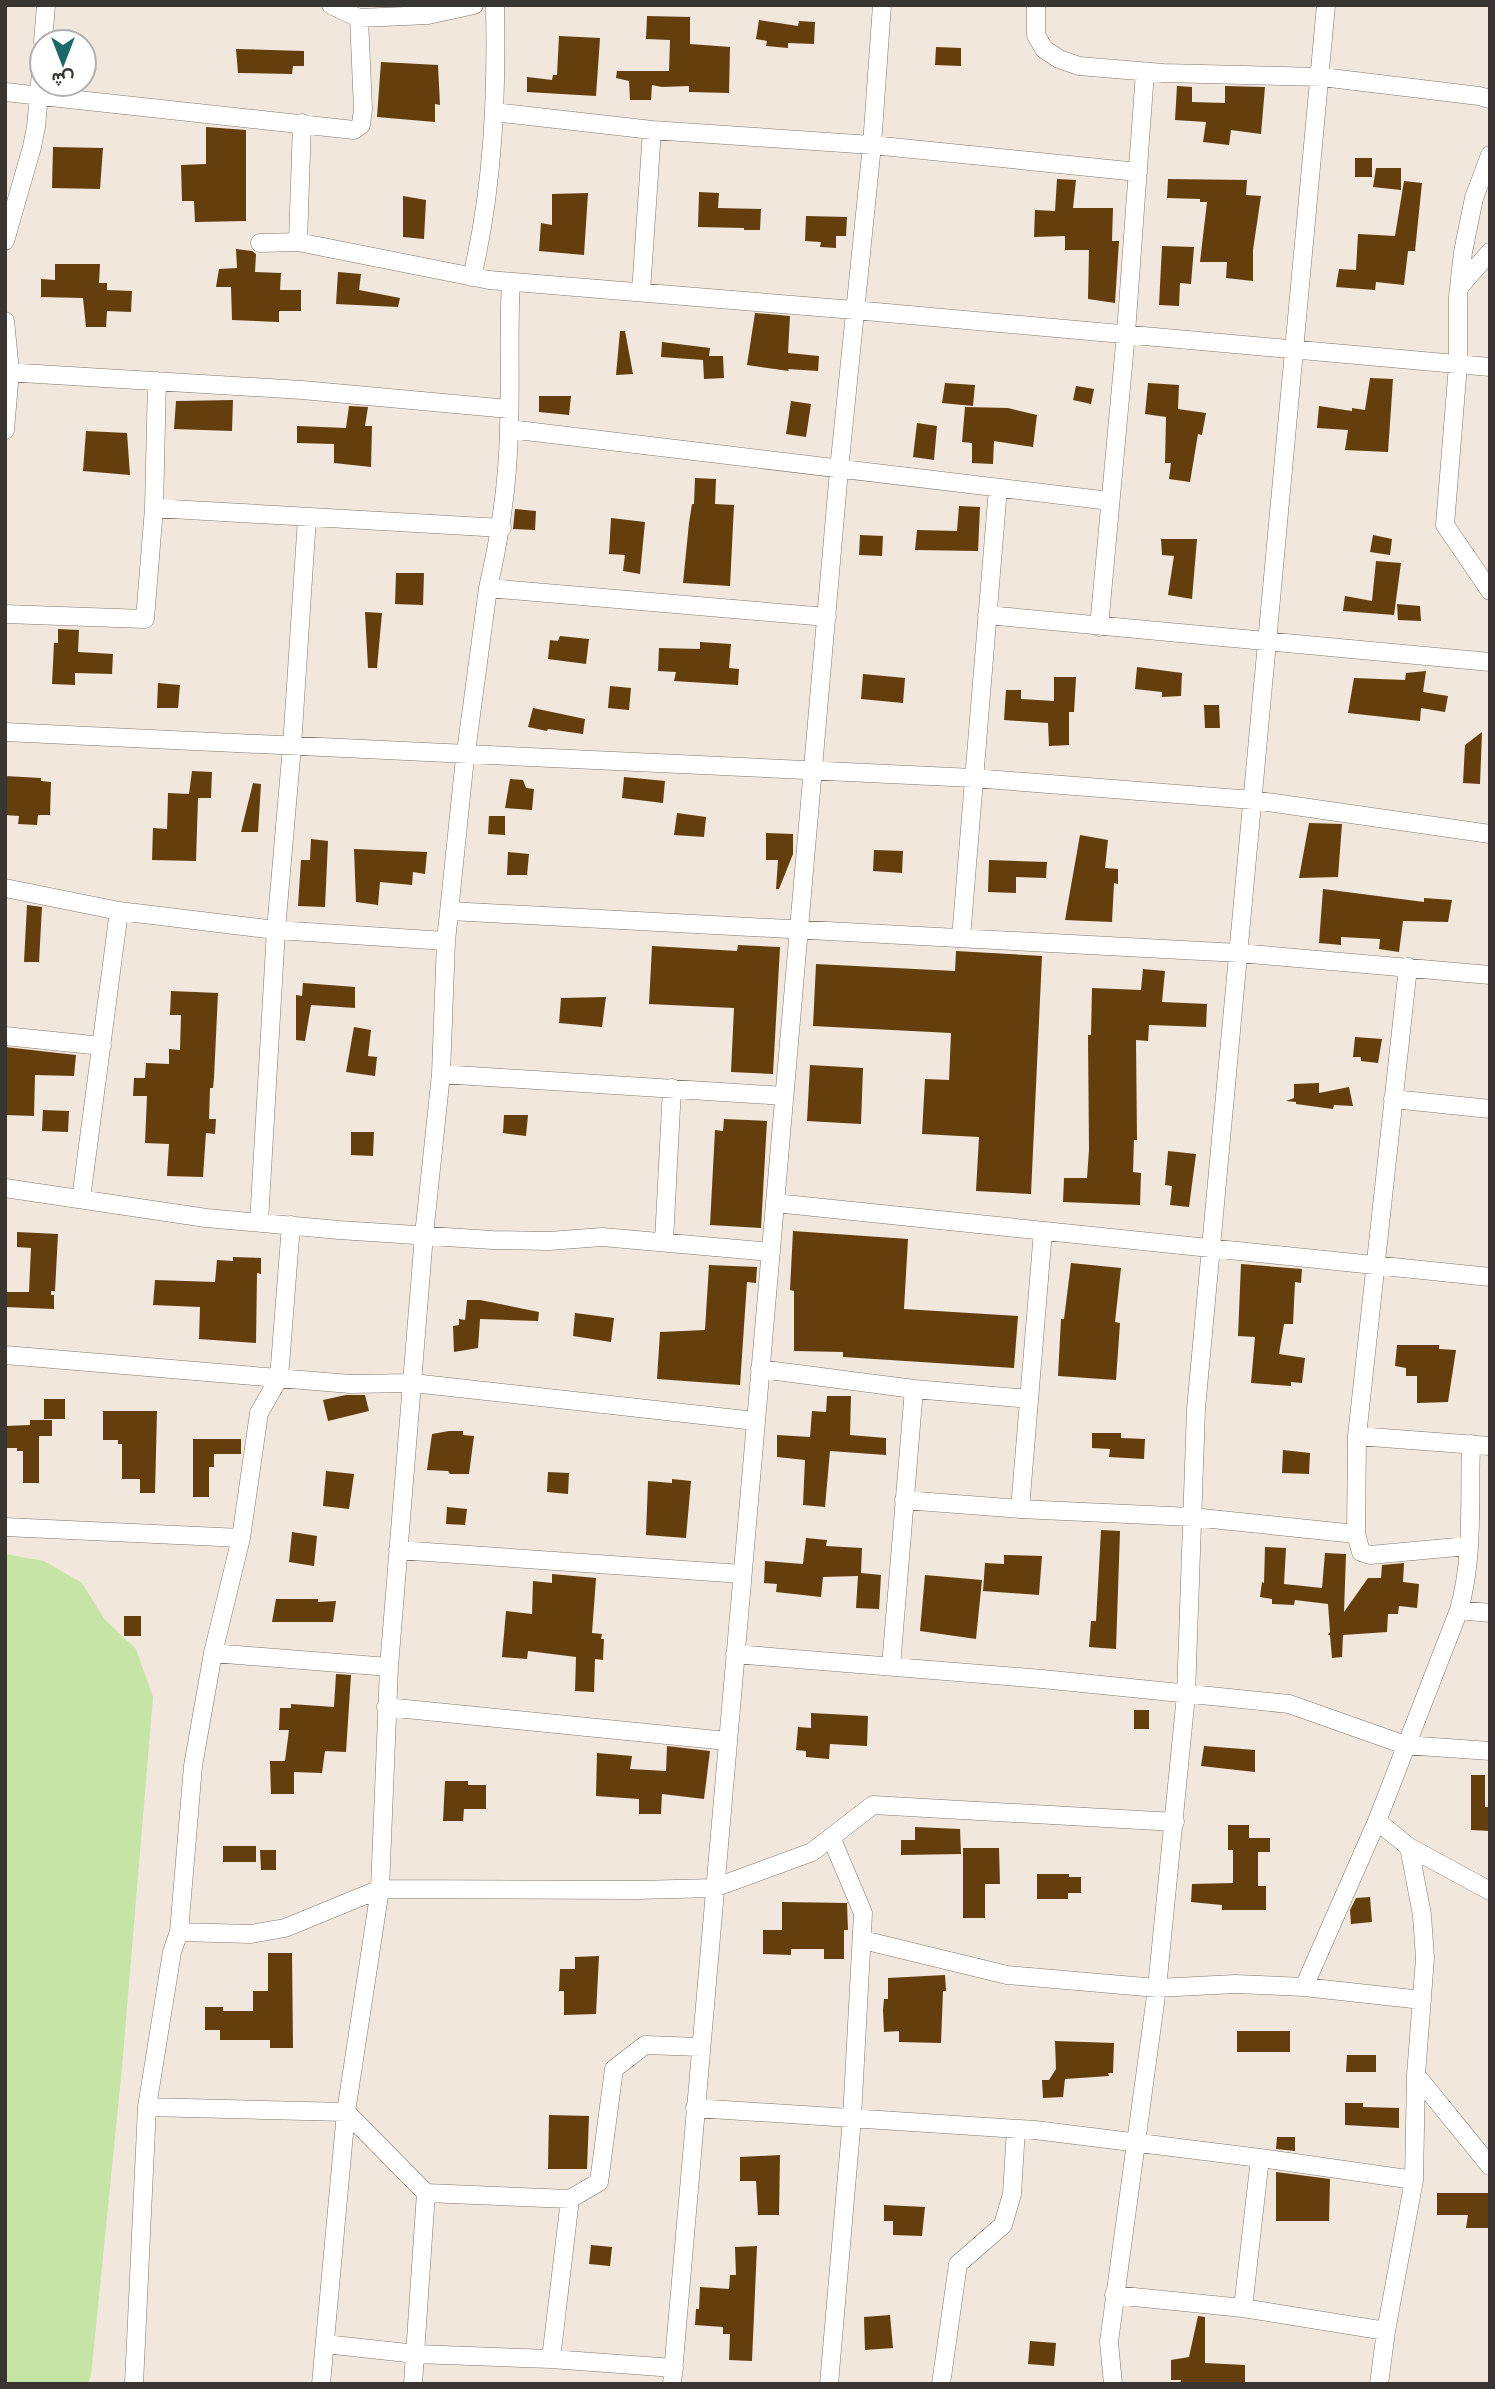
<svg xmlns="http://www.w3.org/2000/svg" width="1495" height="2389" font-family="'Noto Sans',Vazirmatn,sans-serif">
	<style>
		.green { fill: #c6e4a5 }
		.building { fill: #653e0d }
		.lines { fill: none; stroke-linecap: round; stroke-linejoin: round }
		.street-casing { stroke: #7f776e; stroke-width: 19 }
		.street { stroke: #fff; stroke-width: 18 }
	</style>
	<rect width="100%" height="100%" fill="#f1e7dd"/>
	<path class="green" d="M5 1554 44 1561 82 1583 105 1620 136 1649 153 1697 122 2067 91 2376 87 2384H5Z"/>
	<path class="building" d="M647 16 690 17V44L730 47 729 93 689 92V86L662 87 652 85 651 100H630L629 81 616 78 617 71H669L670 40 646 39Z
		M759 20 798 26 799 21 815 22 814 44 788 43V48L766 46 767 41 756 39Z
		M559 36 600 38 596 96 527 92V77L552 80 553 75H557Z
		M936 47 961 48V66L935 65Z
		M236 49 304 51V66H293L292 74 238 73Z
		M381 62 438 65 440 105 435 104V122L377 117Z
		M1177 86 1192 87V102L1225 103V86L1265 87 1261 134 1231 130 1229 145 1203 142 1206 122 1175 120Z
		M206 127 246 130V221L195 222 194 201H182L181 165 206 164Z
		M53 147 103 148 100 189 52 188Z
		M1355 158H1372V177H1355Z
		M1376 168H1401V190L1373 187Z
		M1057 179 1076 180 1073 208H1113L1112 241H1119L1115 303 1088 299 1089 250H1065V236L1034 237 1035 210 1055 211Z
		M1168 179 1247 180 1246 195 1261 196 1253 250V281L1226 278 1227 262H1200L1207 202H1200V199L1167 198Z
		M1404 181 1422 183 1415 251H1408L1404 285 1376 282 1375 290 1336 287 1339 269 1356 270 1358 234 1395 236Z
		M699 192 719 193 718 208 761 209 760 230H744V228L698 227Z
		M588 193 584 255 539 251 541 223 552 225V194Z
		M403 196 426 200 424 239 403 237Z
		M806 216 847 217 846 236H836V248L820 247 821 242 805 241Z
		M1162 246 1194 247 1191 284 1180 283 1179 306 1159 305Z
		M236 249 252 251 256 254 255 272 281 273 280 290H301V311H279V322L232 320 231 287H216L219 269 237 268Z
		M55 264H100L99 283H107V290L132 291 131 312 107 311 106 327H86L83 298 41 297V279L55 280Z
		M338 272 361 274 359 290 400 298 398 307 336 304Z
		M755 313 790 316 788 353 819 356 818 371 788 369 789 371 747 365Z
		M620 331H625L633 374 616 375Z
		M662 342 710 348 709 356H723L724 378 704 379 703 360 661 357Z
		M1370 378 1393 379 1388 452 1345 450 1348 430 1317 428 1319 406 1352 411V408L1365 410Z
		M945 383 975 385 973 406 942 403Z
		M1148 383 1179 385 1178 409 1206 413 1202 435 1198 434 1190 482 1169 479 1171 463H1165L1166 417 1145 414Z
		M1076 386 1094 389 1091 404 1073 400Z
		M539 396H571L569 415 539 412Z
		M233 400 232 431 174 429 176 401Z
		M791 401 811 404 806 437 786 434Z
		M349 406 368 407 365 426H372L371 467 334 463V444L297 443V426L346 428Z
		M965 407 1008 408 1037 415 1033 447 994 441 993 464 972 463V443L962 442Z
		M917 423 937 426 934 460 913 457Z
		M86 431 127 433 130 475 83 471Z
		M695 478 716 479 715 504 734 505 730 586 683 583 689 523 692 504H694Z
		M959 506 980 507 978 551 915 550 917 530 957 531Z
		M515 509 536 511 535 530 513 529Z
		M611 518 645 522 640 574 623 571 625 555 609 554Z
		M860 535 883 536 882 556 859 555Z
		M1373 535 1392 539 1390 555 1370 552Z
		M1161 539H1197L1192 599 1168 595 1174 556 1162 555Z
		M1376 561 1401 563 1394 615 1343 611 1345 596 1372 601Z
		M396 573H424L423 605 395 604Z
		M1397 604 1420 606 1421 621 1398 620Z
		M365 612 382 613 377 668H368Z
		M58 629 79 630 78 652 113 654 112 674 75 673V685L52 684 54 643H58Z
		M560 636 589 639 586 664 548 659 550 640 558 641Z
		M700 642 731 644 729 668 739 669 738 685 674 681 676 672 658 671 659 648 700 649Z
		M1137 667 1182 673 1181 696 1162 697V692L1135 689Z
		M1426 671 1423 692 1448 696 1445 712 1421 708 1420 721 1348 713 1354 678 1405 680 1406 673Z
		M863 674 905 678 903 703 861 699Z
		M1054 677H1076L1074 712H1069V745L1049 746 1048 723 1004 720 1006 690H1021V699L1054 701Z
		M158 683 180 685 178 708H157Z
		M610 686 631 688 629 710 608 708Z
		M1204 705H1219L1220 728H1205Z
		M533 708 585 719 583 734 548 729 547 731 528 727Z
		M1482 732 1480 784 1463 783 1465 745Z
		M192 771 212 772 211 798H198L196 861 152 860 153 828 167 829 168 793 189 794Z
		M5 776 41 778V781L51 782 50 815H38L37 825 18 824 19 816 5 815Z
		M624 777 665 781 663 803 622 798Z
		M510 779 523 780 526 788 534 789 532 810 505 808Z
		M253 783 261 784 258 832H241Z
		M677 813 706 817 704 837 674 835Z
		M489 816H505V835L488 834Z
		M1309 823 1342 824 1338 877 1299 878Z
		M766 833 793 834V854L779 889H776L778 860H766Z
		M1080 835 1108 840 1105 868 1118 869V884L1114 883 1112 922 1065 920Z
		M311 839 328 841 325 907 298 906 301 860H310Z
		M354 849 427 852 425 874 413 872 412 885 380 882 378 905 356 902Z
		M874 850 903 851 902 873 873 871Z
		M508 852 529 854 527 875H507Z
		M989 860 1047 862 1046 878 1016 877V893L988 892Z
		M1323 889 1424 902V898L1452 900 1448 922 1403 921 1399 952 1379 949 1380 939 1341 937V945L1319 943Z
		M27 905 42 907 39 962H24Z
		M738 945 780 947 773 1074 731 1072 734 1008 649 1004 652 946 737 951Z
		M956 951 1042 956 1031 1194 976 1191 979 1137 922 1134 925 1079 949 1080 951 1033 813 1026 816 964 955 971Z
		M1143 969 1165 971 1162 1002 1207 1004 1206 1027 1149 1025 1148 1041 1136 1040 1137 1140H1134L1133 1172 1141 1173 1140 1205 1063 1202 1064 1178H1087L1089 1150 1088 1035H1091L1092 988 1141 990Z
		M303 983 355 987V1008L311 1005 305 1041 296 1040V995L302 996Z
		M171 991 218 993 214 1078 213 1088H210L209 1119H216L215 1134 206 1133 203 1177 167 1176 169 1144 145 1143 147 1096H133L134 1078H145L146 1063 169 1064V1049L180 1050 181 1015H170Z
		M606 997 602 1027 559 1023 561 998Z
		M354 1027 371 1030 368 1056 377 1057 375 1076 346 1072Z
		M1355 1037 1382 1039 1378 1063 1361 1061V1057H1353Z
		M5 1047 76 1055 74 1076 35 1075 34 1116 5 1115Z
		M810 1065 863 1068 861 1124 807 1121Z
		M1319 1083V1093L1349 1087 1353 1106 1334 1105 1333 1109 1296 1104V1102L1286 1101 1294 1098V1084Z
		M43 1110 69 1111 68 1132 42 1131Z
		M504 1115H528L526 1136 503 1133Z
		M724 1119 767 1121 761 1228 710 1225 715 1130 723 1131Z
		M351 1132H374L373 1156 351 1155Z
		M1168 1151 1196 1154 1189 1207 1170 1205 1172 1186 1165 1185Z
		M793 1231 908 1239 904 1309 1018 1316 1014 1368 843 1357V1352L794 1351V1291L790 1290Z
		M17 1232 58 1234 55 1291H51V1295H54V1309L5 1307V1292H29L31 1248 17 1247Z
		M233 1257 261 1258V1274L257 1273 256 1343 199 1339 200 1307 153 1305 155 1280 215 1282 217 1260 233 1261Z
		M1071 1263 1121 1268 1115 1322 1120 1323 1116 1380 1058 1376 1061 1319H1064Z
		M1241 1264 1302 1269 1301 1283 1295 1282 1293 1324H1284L1279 1354 1305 1358 1302 1383 1291 1382V1386L1251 1383 1255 1337 1238 1336Z
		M709 1265 757 1267 756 1283 747 1282 740 1385 657 1379 660 1332 705 1330Z
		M467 1300H480L539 1312 538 1321 480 1319 478 1348 454 1352 453 1326 459 1325V1319L465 1320Z
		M575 1313 614 1318 611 1342 573 1336Z
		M1397 1345H1439V1349L1456 1350 1448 1402 1417 1403V1376H1406V1368L1395 1366Z
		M346 1395H365L369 1411 328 1421 323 1400Z
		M827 1396H851L850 1435 886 1438V1455L830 1451 825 1507 803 1505 805 1460 777 1457V1435L810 1437 812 1411 826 1412Z
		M44 1399H65V1419H44Z
		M103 1411H157L155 1493H140V1479H122V1444H118V1440H103Z
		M30 1420H52V1436H39V1483H23V1451H17V1448H5V1426L30 1425Z
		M449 1431H463V1435L474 1436 469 1474H450L448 1471 427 1470 432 1434Z
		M1092 1433H1121V1438L1145 1439 1144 1459 1109 1457 1110 1449 1092 1448Z
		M193 1439H241V1454H214V1467H209V1497H193Z
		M1283 1450 1310 1453 1309 1474 1282 1473Z
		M326 1471 354 1474 349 1509 323 1506Z
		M548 1472 569 1473 568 1494 547 1492Z
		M672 1479 691 1481 686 1538 646 1535 648 1481 672 1483Z
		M447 1507 467 1509 465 1525 446 1524Z
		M1101 1530 1120 1531 1116 1649 1089 1647 1091 1621H1096Z
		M292 1532 317 1536 314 1566 289 1562Z
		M806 1538 827 1540 826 1546 862 1548 861 1573 881 1575 879 1609 856 1608 858 1576 823 1577 821 1597 776 1592 777 1584 764 1583 765 1561 803 1564Z
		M1265 1547 1286 1548 1284 1584 1322 1588 1325 1553 1346 1554 1344 1612 1368 1578H1381L1382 1565 1404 1563 1403 1582 1419 1584 1417 1608 1399 1606 1398 1614H1388L1387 1632 1343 1635 1342 1657 1332 1658 1330 1635H1328L1330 1632 1328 1604 1295 1600 1294 1605 1272 1604V1599L1260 1597 1262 1582 1264 1583Z
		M1004 1555 1042 1556 1039 1595 983 1591 985 1563 1004 1564Z
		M552 1574 596 1578 592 1633 602 1634 601 1639H604L603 1660 595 1659 594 1692 575 1691 576 1657 528 1651 527 1659 502 1657 506 1611 532 1614 533 1581 552 1583Z
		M925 1575 982 1580 976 1639 920 1631Z
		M276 1599H318V1602L336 1601 333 1622H272Z
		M124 1616H141V1636H124Z
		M336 1674 351 1675 346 1752 325 1751 322 1773 294 1772V1794H271L270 1761H285L289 1730H279L280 1708H291V1704L334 1707Z
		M1134 1710H1149V1729H1134Z
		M811 1713 868 1716 867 1746 830 1744 829 1759 806 1757V1751L796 1750 798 1727 811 1728Z
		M667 1746 710 1751 704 1799 662 1794 661 1814H639V1799L596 1796 597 1753 632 1756 630 1769 666 1771Z
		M1204 1746 1255 1750V1772L1201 1766Z
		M1471 1775H1485V1807H1490V1831L1471 1830Z
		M445 1781H468V1785H486V1809H464L463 1821H443Z
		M1228 1825H1249V1838H1270V1852H1258V1886H1266V1910H1222V1905L1191 1902 1192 1884 1233 1883V1850H1228Z
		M915 1827 960 1829 961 1854 901 1855V1840H915Z
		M223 1846H256V1862H223Z
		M963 1848H999L1000 1884H985V1918H963Z
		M260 1850H276V1870H261Z
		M1037 1874H1069V1877H1081V1893H1068V1899H1037Z
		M1370 1897 1372 1922 1351 1924 1350 1910 1356 1898Z
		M782 1902 847 1903 848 1930H844V1959H824V1949H791V1955L763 1954V1930H782Z
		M268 1953H292L293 2048H270V2040H220V2030H205V2007H223V2011H253V1991H268Z
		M599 1956 596 2014 564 2015V1991H559L560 1969H575V1957Z
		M945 1975 946 1991H943L941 2043 899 2042V2031L884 2032 883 2010 884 1999H888V1978Z
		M1237 2031H1290V2052H1237Z
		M1055 2041 1114 2043 1113 2073H1108L1109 2076 1065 2079 1063 2097 1043 2098 1042 2080H1049L1056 2069Z
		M1347 2055H1376V2072H1346Z
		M1345 2103H1363V2107L1399 2108V2128L1345 2125Z
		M549 2115 589 2116 587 2169H548Z
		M1277 2137H1295V2151L1276 2149Z
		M780 2155 779 2215H758L756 2181H740V2157Z
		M1276 2172 1330 2179 1329 2221H1276Z
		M1437 2193H1490V2228H1466L1468 2215H1437Z
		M884 2205 925 2207 922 2236 893 2235V2221H884Z
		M591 2245 612 2247 610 2266 589 2264Z
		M757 2246 752 2361 729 2360 730 2334H723V2327L695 2325 696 2309H699L700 2287 729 2289 730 2275H736L735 2247Z
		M890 2315 893 2348 865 2350 864 2317Z
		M1198 2316 1205 2317V2363L1245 2365V2384H1180L1181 2380H1171V2360L1189 2357Z
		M1030 2341 1056 2343 1054 2366 1028 2364Z"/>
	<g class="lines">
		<defs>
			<path id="street" d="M331 5 359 18 428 15 474 5
				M1036 5V35L1044 49 1059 59 1079 66 1163 73 1322 77 1479 96 1490 99
				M43 42 46 5
				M5 92 354 130 361 125 363 109 359 18
				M494 112 652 130 872 145 1138 172
				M1490 155 1474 198 1463 252 1458 297V365L1445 525 1490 591
				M5 241 32 147 36 127 42 62
				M298 242 302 123
				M260 243 298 242 489 280 854 310 1490 367
				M472 277C493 188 497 96 495 5
				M1460 286 1490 252
				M641 292 652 130
				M5 321 10 371 5 430
				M5 372 302 390 509 409
				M509 429 1110 501
				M154 508 502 528
				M488 588C501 533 508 485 509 428 511 379 508 331 511 282
				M5 614 145 619 154 508 157 381
				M987 615 1490 662
				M1099 627 1126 333 1145 72
				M5 732 973 778 1253 800 1490 834
				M5 888 119 911 276 930 446 941
				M450 911 1239 953 1490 975
				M961 938 998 488
				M1408 967 1357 1436 1356 1534 1361 1552 1370 1555 1468 1546
				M5 1036 102 1046
				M441 1074 784 1096
				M1393 1099 1490 1109
				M5 1188 206 1218 339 1230 492 1240 549 1241 602 1237 771 1252
				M81 1199 119 911
				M775 1203 1490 1277
				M259 1222 276 930 292 746 307 518
				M664 1241 672 1088
				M5 1355 350 1384 413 1383 755 1421
				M760 1369 914 1389 1029 1399
				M1357 1436 1490 1446
				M904 1500 1020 1509 1192 1517 1356 1534
				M1020 1509 1043 1231
				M5 1527 241 1538
				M398 1550 742 1574
				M1459 1610 1490 1613
				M213 1653 389 1667
				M735 1654 1042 1679 1289 1704 1405 1745 1490 1751
				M891 1666 914 1389
				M386 1707 727 1741
				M1377 1821 1409 1847 1490 1891
				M179 1932 251 1934 285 1928 380 1889 638 1890 714 1888 812 1852 873 1805 1175 1822
				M863 1940 1007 1975 1157 1988 1235 1984 1304 1987 1422 2000
				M1304 1987 1377 1821 1459 1610C1474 1557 1469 1498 1471 1444
				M1416 2075 1490 2166
				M147 2107 346 2112 321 2384
				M695 2108 1035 2130 1260 2158 1414 2180
				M570 2199 426 2193 346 2112 380 1889 389 1667 424 1235 441 1074 446 941 464 767 488 588 827 617
				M1114 2295 1243 2308 1386 2331
				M1243 2308 1260 2158
				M325 2344 416 2354 551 2359 674 2368
				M551 2359 570 2199 599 2182 614 2069 645 2045 700 2047
				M134 2384 147 2107 172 1952 179 1932 193 1766 213 1653 241 1538 259 1413 279 1378 291 1225
				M413 2384 426 2193
				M672 2384 839 470 872 145 882 5
				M829 2384 852 2118 863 1913 831 1837
				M941 2384 958 2264 1003 2225 1012 2194 1016 2129
				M1113 2384 1109 2342 1157 1988 1186 1695 1196 1409 1326 5
				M1379 2384 1386 2331 1414 2180 1416 2075 1425 1958 1422 1915 1409 1847"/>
		</defs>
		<use href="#street" class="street-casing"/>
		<use href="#street" class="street"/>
	</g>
	<rect width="1495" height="2389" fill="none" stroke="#393632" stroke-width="14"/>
	<g transform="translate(63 63) rotate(180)"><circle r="33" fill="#ffffff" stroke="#b0afad" stroke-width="2"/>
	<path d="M0-5L12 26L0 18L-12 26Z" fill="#1b6869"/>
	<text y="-10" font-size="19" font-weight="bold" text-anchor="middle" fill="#393632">ش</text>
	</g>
</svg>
